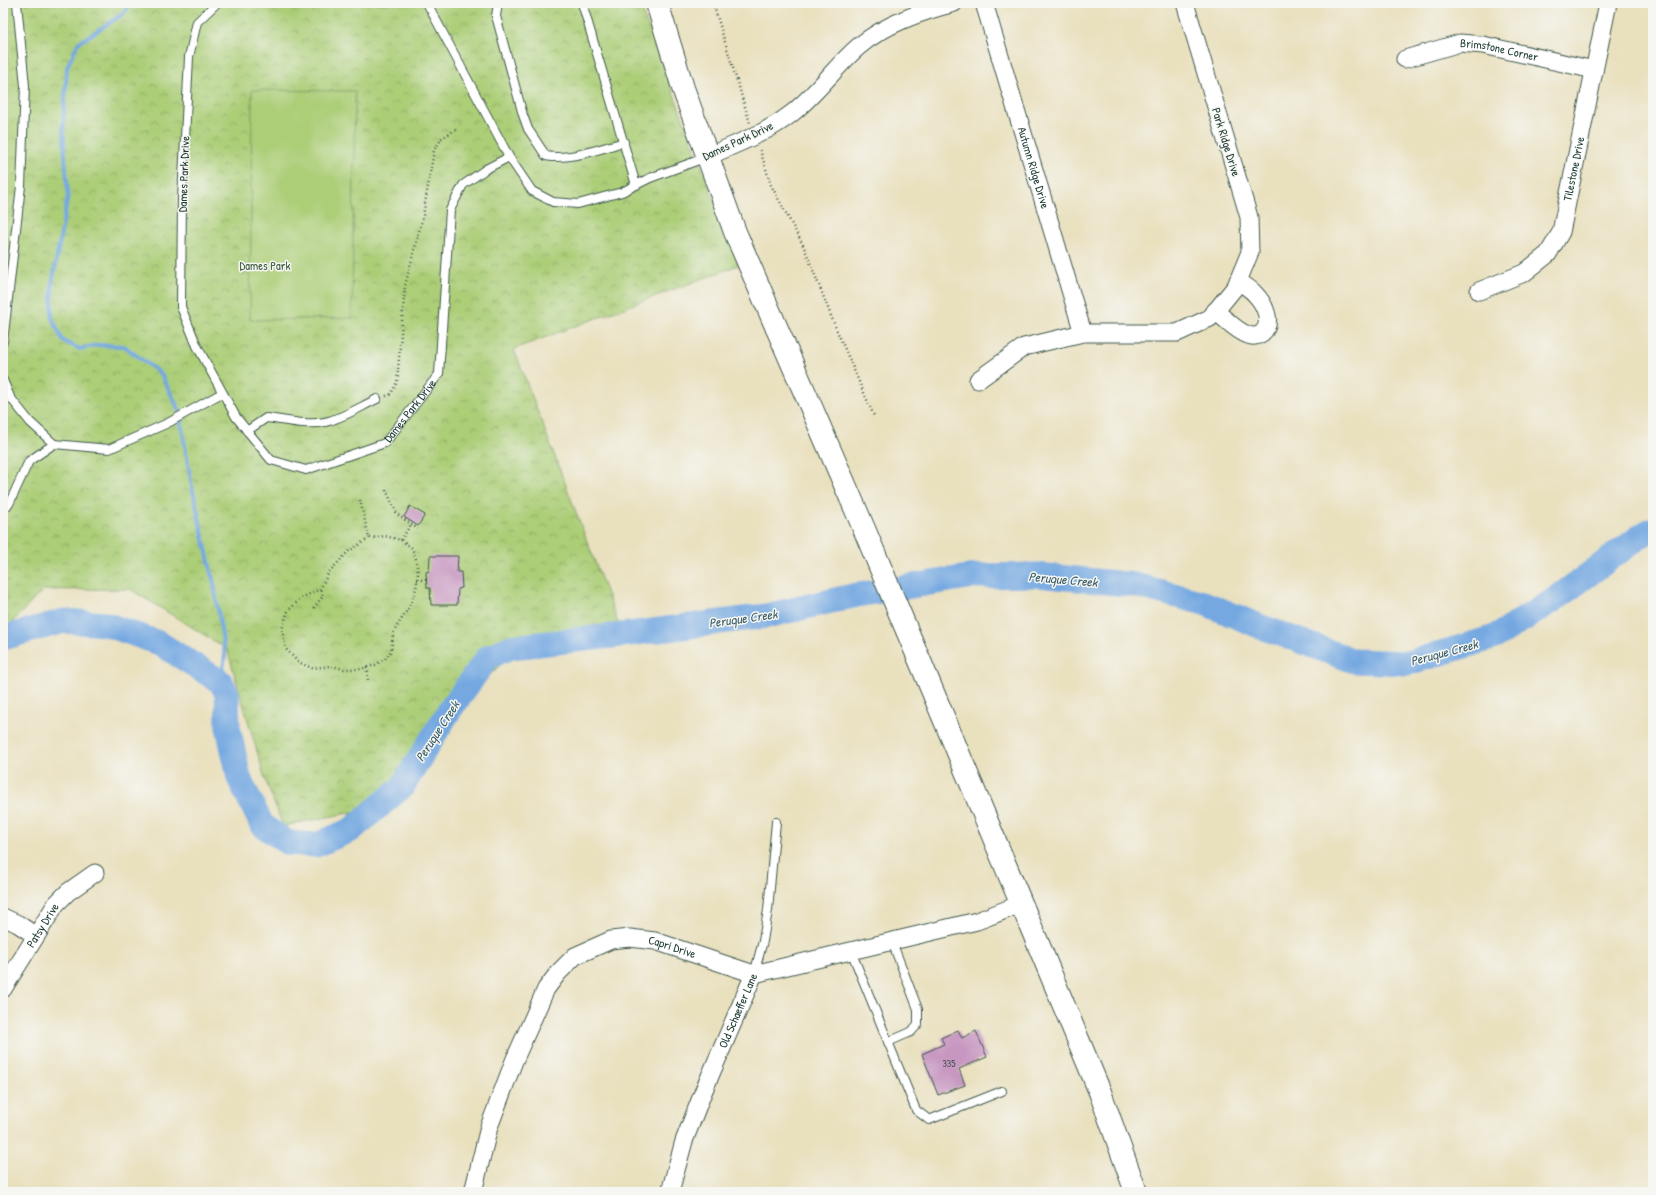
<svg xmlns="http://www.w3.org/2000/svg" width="1656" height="1195" font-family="'Patrick Hand',sans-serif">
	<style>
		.park { fill: url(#park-crowns); stroke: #668656 }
		.pitch { fill: #acce77; stroke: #668656 }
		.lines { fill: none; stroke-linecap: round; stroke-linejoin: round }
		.stream { stroke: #74a8e1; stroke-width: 4 }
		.river { stroke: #74a8e1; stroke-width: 25 }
		.building { fill: #c797c1 }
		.lane-casing { stroke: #3d5549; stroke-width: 10 }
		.street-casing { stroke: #3d5549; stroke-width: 19 }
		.secondary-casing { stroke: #3d5549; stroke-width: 24 }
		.path { stroke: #3d5549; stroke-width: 2.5; stroke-dasharray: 1 3; stroke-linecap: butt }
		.lane { stroke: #fff; stroke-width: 8 }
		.street { stroke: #fff; stroke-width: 17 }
		.secondary { stroke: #fff; stroke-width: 22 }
		.labels { text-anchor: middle; stroke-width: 3; stroke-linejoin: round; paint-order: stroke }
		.number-label { font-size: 10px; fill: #495457 }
		.street-label { font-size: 12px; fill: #1f3d34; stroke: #f6f6f2 }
		.park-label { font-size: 12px; fill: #3b5a41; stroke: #f6f6f2 }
		.water-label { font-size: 13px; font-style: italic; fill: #395d68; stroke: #f6f6f2 }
	</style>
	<defs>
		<pattern id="park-crowns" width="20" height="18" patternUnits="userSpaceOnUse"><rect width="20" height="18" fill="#acce77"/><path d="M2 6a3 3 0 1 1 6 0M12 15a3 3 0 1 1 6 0" fill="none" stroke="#8ba862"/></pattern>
	</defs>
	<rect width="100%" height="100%" fill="#f6f6f2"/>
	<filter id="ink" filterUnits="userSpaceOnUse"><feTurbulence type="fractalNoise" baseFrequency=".025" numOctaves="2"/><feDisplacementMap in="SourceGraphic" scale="8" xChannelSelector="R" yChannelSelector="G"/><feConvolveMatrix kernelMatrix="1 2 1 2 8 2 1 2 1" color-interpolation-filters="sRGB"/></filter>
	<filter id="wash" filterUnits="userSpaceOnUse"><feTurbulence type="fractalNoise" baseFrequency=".012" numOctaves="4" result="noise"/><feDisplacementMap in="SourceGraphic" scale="16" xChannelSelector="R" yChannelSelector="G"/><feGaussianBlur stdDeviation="0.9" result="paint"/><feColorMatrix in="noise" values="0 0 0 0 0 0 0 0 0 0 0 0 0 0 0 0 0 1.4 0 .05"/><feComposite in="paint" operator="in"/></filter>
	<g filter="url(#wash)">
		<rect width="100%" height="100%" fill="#e9e0be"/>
		<path class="park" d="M3 3H639L739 265 514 349 620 628 517 650 435 724 383 806 283 826 265 779 227 649 130 589 43 590 3 632Z"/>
		<path class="pitch" d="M252 90 355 91 352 318 250 320Z"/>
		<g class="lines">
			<path class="stream" d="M130 3 123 14 78 43 67 67 63 128 68 195 52 284V318L63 341 80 349 97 345 124 346 161 374 179 410 192 487 214 584 225 655 221 682"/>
			<path class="river" d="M3 638 64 621 105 624 159 643 221 682 227 694 228 727 239 778 262 825 288 843 316 845 351 830 402 787 449 711 488 657 511 647 621 635 766 616 857 595 974 576 1038 575 1135 585 1204 603 1259 626 1354 661 1408 663 1495 637 1554 600 1642 535 1653 529"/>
		</g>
		<g id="blocks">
			<path class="building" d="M410 506 425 515 418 526 404 517Z
				M430 556H458L457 572H461L462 588 458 589 457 605H431L430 588H427L426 572 429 571Z
				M958 1030 962 1038 976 1031 987 1057 959 1069 965 1085 938 1095 922 1054 944 1044 941 1038Z"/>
		</g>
	</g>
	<g filter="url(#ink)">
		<use href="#blocks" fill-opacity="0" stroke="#3d5549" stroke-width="1"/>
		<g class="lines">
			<defs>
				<g id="lane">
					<path id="s1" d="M217 3 197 22 189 57 182 199 181 307 197 346 236 417 271 460 306 470 385 443 439 374 450 210 463 185 486 169 509 157"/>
					<path d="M427 3 509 157 532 191 553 202 578 204 622 192 650 178 707 157"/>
					<path d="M498 3 496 16 523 115 528 129 546 156C569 161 602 148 624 142"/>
					<path d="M582 3 636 185"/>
					<path d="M3 342 21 186 25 86 17 3"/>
					<path d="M3 380 10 397 30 422 54 444 109 449 168 423 222 393"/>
					<path d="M247 431 266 418C285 420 306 426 325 422 343 418 360 407 377 399"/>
					<path d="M3 509 9 504 29 461 54 444"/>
					<path d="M851 951 916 1110 929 1120 1002 1091"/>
					<path d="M754 974 763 941 768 910 776 822"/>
					<path d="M888 1042 911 1032 918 1024V1009L892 942"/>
				</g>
				<g id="street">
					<path id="s2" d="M984 3 1083 333"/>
					<path id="s3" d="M1405 59 1460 43 1483 45 1594 70"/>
					<path d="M707 157C735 144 767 133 791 114 816 95 834 68 858 47 885 24 920 12 954 3"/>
					<path id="s4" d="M1479 291 1524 273 1548 254 1561 232 1608 3"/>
					<path d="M1215 311C1226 319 1236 331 1248 335 1253 337 1258 336 1262 333 1274 323 1264 303 1255 294 1251 289 1244 285 1238 281"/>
					<path d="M978 380 1024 347 1083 333H1177L1210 318 1236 286 1250 252 1249 217 1185 3"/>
					<path d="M3 917 18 924 36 936"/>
					<path id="s5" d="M3 989 56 904 68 892 95 873"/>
					<path id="s6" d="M473 1192 489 1127 514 1061 546 989 558 973 575 956 611 940 630 938 655 941 754 974 977 921 1021 904"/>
					<path id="s7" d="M670 1192 684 1141 704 1090 754 974"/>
				</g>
				<path id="secondary" d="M657 3 683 88 735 232 859 517 922 666 1100 1092 1136 1192"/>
			</defs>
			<use href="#lane" class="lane-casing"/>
			<use href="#street" class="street-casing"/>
			<use href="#secondary" class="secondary-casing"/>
			<path class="path" d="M713 3 750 123
				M760 150 771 185 804 247 837 331 874 416
				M386 396 391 394 397 382 405 286 423 216 434 150 442 138 458 128
				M386 490 397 514 418 529
				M360 500 369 538 385 536 401 540 412 548 416 559 418 573 416 589 409 607 393 633 391 651 385 659 375 665 360 669H344L331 666 312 668 298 662 286 649 282 629 288 611 301 598 320 589 329 572 349 551 369 538
				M401 540 411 524
				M417 580H427
				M314 608 323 596 320 589
				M367 667 368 680"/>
			<use href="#lane" class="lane"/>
			<use href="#street" class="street"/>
			<use href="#secondary" class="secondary"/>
		</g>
	</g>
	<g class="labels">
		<g class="number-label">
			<text x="949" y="1067">335</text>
		</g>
		<g class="street-label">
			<text dy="4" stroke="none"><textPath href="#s3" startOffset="97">Brimstone Corner</textPath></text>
			<text transform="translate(738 141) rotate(-25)" y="4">Dames Park Drive</text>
			<text transform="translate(1226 142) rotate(73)" y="4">Park Ridge Drive</text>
			<text dy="4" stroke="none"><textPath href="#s2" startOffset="172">Autumn Ridge Drive</textPath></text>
			<text dy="4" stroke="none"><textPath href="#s4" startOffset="169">Tilestone Drive</textPath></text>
			<text transform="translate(184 174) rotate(-88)" y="4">Dames Park Drive</text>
			<text dy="4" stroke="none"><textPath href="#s1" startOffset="653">Dames Park Drive</textPath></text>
			<text dy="4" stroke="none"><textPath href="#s5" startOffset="75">Patsy Drive</textPath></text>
			<text dy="4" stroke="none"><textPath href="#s6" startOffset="362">Capri Drive</textPath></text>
			<text dy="4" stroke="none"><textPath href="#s7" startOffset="194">Old Schaeffer Lane</textPath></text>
		</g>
		<g class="park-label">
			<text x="265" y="270">Dames Park</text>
		</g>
		<g class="water-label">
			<text transform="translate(1063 579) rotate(5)" y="5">Peruque Creek</text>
			<text transform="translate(743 618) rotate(-8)" y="5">Peruque Creek</text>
			<text transform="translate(1444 652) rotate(-15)" y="5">Peruque Creek</text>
			<text transform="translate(437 731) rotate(-57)" y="5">Peruque Creek</text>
		</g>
	</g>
	<rect width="1656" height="1195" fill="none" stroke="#f6f6f2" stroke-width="16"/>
</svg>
